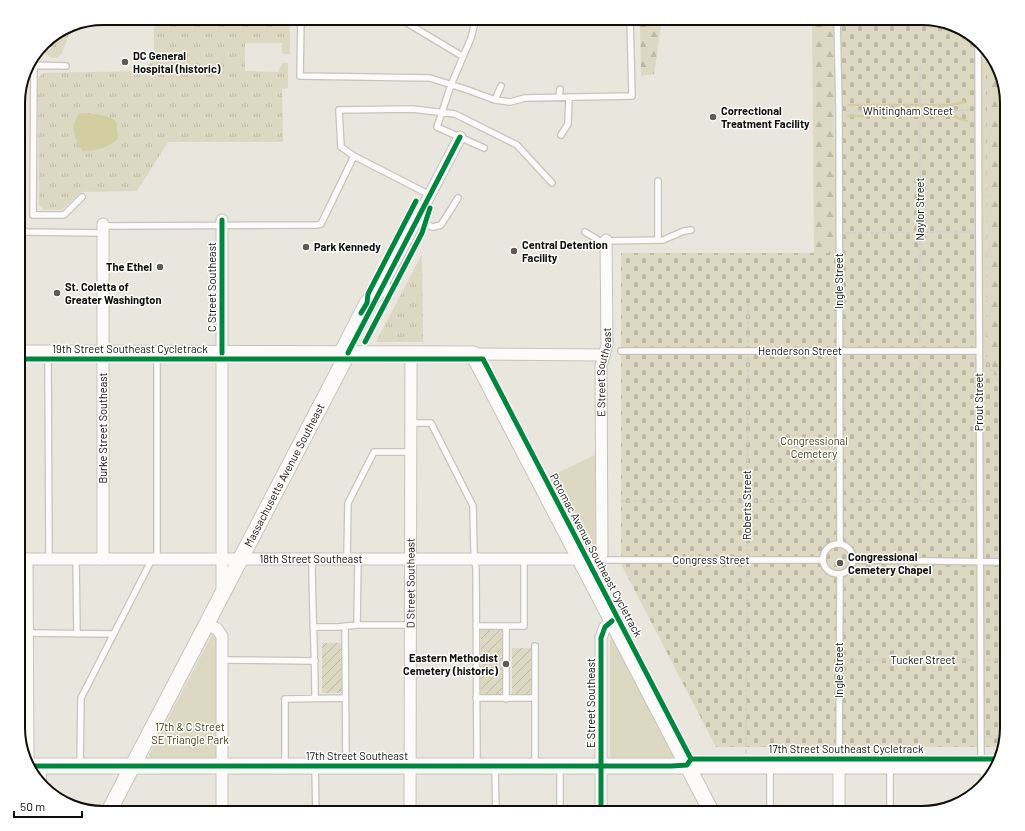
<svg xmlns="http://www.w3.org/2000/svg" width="1025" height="831" font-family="Barlow,sans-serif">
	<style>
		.grass { fill: url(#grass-tufts) }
		.forest { fill: url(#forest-firs) }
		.cemetery { fill: url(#cemetery-stones) }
		.park { fill: #dcd8c1 }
		.garden { fill: url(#garden-furrows) }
		.water { fill: #d3cda2 }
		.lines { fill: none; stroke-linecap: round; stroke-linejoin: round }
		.stream { stroke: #d3cda2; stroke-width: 2.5 }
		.lane-casing { stroke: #c5c4bd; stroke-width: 8 }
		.street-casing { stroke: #c5c4bd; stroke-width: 13 }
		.secondary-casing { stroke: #c5c4bd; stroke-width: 17 }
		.path { stroke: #cfcfcc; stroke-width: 1.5; stroke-dasharray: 4 2; stroke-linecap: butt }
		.lane { stroke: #fcfbfa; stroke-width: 5.5 }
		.street { stroke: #fcfbfa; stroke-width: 11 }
		.secondary { stroke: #fcfbfa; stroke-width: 15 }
		.cycleway-casing { stroke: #fff; stroke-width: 8 }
		.cycleway { stroke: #00873e; stroke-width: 5 }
		.poi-dot { fill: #5c5b54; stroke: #fff; stroke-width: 1.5 }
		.labels { text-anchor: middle; stroke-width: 3; stroke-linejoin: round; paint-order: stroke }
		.poi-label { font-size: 11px; font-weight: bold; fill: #10100a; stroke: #fff; text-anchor: start }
		.street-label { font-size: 11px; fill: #10100a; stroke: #fff }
		.park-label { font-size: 11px; fill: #423c0e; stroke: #fff }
		.rim { fill: none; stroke: #10100a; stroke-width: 2 }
	</style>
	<defs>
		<pattern id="grass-tufts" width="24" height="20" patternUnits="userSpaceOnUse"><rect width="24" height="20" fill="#dcd8c1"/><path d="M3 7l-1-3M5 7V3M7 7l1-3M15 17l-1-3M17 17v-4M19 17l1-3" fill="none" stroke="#bcb8a4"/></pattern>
		<pattern id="forest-firs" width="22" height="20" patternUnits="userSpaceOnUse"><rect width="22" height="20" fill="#dcd8c1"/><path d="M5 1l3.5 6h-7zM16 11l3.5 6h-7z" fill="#bcb8a4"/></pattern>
		<pattern id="cemetery-stones" width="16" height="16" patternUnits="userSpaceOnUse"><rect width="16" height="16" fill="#dcd8c1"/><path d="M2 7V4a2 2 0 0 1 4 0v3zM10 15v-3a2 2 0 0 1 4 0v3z" fill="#bcb8a4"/></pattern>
		<pattern id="garden-furrows" width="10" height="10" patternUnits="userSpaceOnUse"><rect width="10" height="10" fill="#dcd8c1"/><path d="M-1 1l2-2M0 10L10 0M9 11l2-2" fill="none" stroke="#bcb8a4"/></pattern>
	</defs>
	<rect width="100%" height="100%" fill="#e8e6dd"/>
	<path class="grass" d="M154 18H281L282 22 290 23V54H282V43H245V71L278 72 282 63H288V88L282 89 283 142H168L137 191 81 192 62 210H44L39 205 38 78 43 73 141 71 154 60Z
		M78 23 68 37 62 53 57 58H53L38 51C48 38 62 26 78 23Z
		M422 254 423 342H376Z"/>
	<path class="forest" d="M640 18H662L654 74 641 76Z
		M812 18H833L836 253H814Z
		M987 50 998 66 1007 103V390L986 357Z"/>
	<path class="cemetery" d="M834 18H922L954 24 978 39 987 50 986 357 1007 390V728L1004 747H716L621 564V253H836Z"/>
	<path class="park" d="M595 455V552L593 554H589L587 552 549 477Z
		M214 632 217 634 216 756 213 759H151L149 755 213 633Z
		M611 639H614L674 755 672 759H613L610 757V641Z"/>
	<path class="garden" d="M481 629 502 630V695H481Z
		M322 643H342V693H322Z
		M512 648H532V695H512Z"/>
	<path class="water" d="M82 113C91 114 109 114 115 121 117 124 117 127 117 130 117 133 119 137 117 139 113 146 90 153 83 151 74 140 70 125 79 114Z"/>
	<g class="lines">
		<path class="stream" d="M849 105H951L964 102
			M848 116H953L967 121"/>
		<defs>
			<path id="lane" d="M301 18 300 76 430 78 468 90 495 100 510 102 525 98 632 96 630 18
				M404 18 407 23 462 56
				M471 18 474 26 471 38 451 85 437 127 484 148
				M837 18 839 111 840 544
				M978 39 981 765
				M27 65 66 66
				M34 65 33 215H64L82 197
				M559 97 560 89
				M495 100 501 86
				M561 135 568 124 569 97
				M430 195 354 156 341 147 339 110 412 109 455 114 517 145 552 183
				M416 222 433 227 441 225 458 198
				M18 226 26 232 103 233
				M103 226 316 225 321 224 354 156
				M585 232 600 241 663 240 684 231 691 230
				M658 240V181
				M621 351H979
				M48 353 49 559
				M411 423H431L473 506 474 550 476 569 477 764
				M823 559a15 15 0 1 1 30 0a15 15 0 1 1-30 0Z
				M76 559 77 634
				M157 559V354
				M312 559C312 606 315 652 315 698
				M347 559 348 503 374 452H411
				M600 560H823
				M854 560 1007 562
				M357 625 358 559
				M345 626 346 766
				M476 626H524V560
				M313 627H338L357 625H410
				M27 633 113 634
				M222 660 315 661
				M476 698H535V766
				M535 698V646
				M506 699V626
				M80 766 81 698 152 559
				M285 766V699L345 698
				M839 766 840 575
				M890 766V813
				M315 767 316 813
				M495 767 496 813
				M560 767V813
				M770 768V806L772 809 777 813
				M43 787V766
				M601 812 647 813"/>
			<g id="street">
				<path d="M103 224V559"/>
				<path d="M379 292 460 137"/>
				<path d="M473 354 604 355"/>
				<path id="s1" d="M18 559H581"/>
				<path d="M27 559 28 766"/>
				<path id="s2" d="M585 568 598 561 602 554 601 366 607 345 606 240"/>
				<path d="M222 592V220"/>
				<path d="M207 624 217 629 222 636V813"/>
				<path d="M839 766V813"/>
				<path d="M986 784V766"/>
				<path id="s3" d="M410 813 411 353"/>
				<path d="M601 813V638L605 627 612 621"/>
			</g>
			<g id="secondary">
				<path d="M18 353 473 354 712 813"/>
				<path d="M341 354 367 303 383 286"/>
				<path d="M27 766H997"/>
				<path id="s4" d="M108 813 348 353"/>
			</g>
		</defs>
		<use href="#lane" class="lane-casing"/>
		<use href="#street" class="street-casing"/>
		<use href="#secondary" class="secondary-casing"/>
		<path class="path" d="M920 67V343
			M846 111 972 110
			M846 233 973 232
			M748 343V303
			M920 359V501
			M987 363 1007 395
			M621 501H833
			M847 501H973
			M747 553 748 357
			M847 660H973
			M987 660H1007
			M988 736H1006
			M746 753 747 567"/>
		<use href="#lane" class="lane"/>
		<use href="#street" class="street"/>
		<use href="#secondary" class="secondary"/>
		<defs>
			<path id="cycleway" d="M222 220V353
				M361 313 367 303 368 294 416 201
				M365 342 422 233 430 208
				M348 353 460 137
				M18 359H483L691 759
				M691 759H1000
				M27 766H672L687 765 691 759
				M601 813V638L605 627 612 621"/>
		</defs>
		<use href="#cycleway" class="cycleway-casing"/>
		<use href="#cycleway" class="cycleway"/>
	</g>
	<g class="poi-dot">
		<circle cx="125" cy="62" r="4"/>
		<circle cx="713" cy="117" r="4"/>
		<circle cx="306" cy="247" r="4"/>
		<circle cx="514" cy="251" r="4"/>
		<circle cx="160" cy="267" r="4"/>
		<circle cx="57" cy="293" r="4"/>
		<circle cx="840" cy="563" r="4"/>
		<circle cx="506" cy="664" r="4"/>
	</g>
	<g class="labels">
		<g class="poi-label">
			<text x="133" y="60">DC General<tspan x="133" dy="13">Hospital (historic)</tspan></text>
			<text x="721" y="115">Correctional<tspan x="721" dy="13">Treatment Facility</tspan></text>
			<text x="522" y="249">Central Detention<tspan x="522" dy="13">Facility</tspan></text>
			<text x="314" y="251">Park Kennedy</text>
			<text x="152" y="271" text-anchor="end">The Ethel</text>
			<text x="65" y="291">St. Coletta of<tspan x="65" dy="13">Greater Washington</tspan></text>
			<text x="848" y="561">Congressional<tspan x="848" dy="13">Cemetery Chapel</tspan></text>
			<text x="498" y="662" text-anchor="end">Eastern Methodist<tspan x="498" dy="13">Cemetery (historic)</tspan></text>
		</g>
		<g class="street-label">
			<text x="908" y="115">Whitingham Street</text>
			<text transform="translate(920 209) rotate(-90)" y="4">Naylor Street</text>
			<text transform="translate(839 281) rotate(-90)" y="4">Ingle Street</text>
			<text transform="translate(212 287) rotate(-90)" y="4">C Street Southeast</text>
			<text x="130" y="353">19th Street Southeast Cycletrack</text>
			<text x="800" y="355">Henderson Street</text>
			<text dy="4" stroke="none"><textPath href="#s2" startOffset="205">E Street Southeast</textPath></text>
			<text transform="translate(979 402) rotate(-90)" y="4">Prout Street</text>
			<text transform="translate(103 428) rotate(-90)" y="4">Burke Street Southeast</text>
			<text dy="4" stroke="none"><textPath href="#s4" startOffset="381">Massachusetts Avenue Southeast</textPath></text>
			<text transform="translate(747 505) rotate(-90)" y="4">Roberts Street</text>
			<text transform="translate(596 555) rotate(62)" y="4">Potomac Avenue Southeast Cycletrack</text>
			<text dy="4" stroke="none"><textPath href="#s1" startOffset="293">18th Street Southeast</textPath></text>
			<text x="711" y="564">Congress Street</text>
			<text dy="4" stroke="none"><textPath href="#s3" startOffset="230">D Street Southeast</textPath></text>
			<text x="923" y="664">Tucker Street</text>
			<text transform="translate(839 670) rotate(-90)" y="4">Ingle Street</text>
			<text transform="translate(591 703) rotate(-90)" y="4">E Street Southeast</text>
			<text x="846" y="753">17th Street Southeast Cycletrack</text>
			<text x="357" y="760">17th Street Southeast</text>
		</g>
		<g class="park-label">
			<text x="814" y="445">Congressional<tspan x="814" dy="13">Cemetery</tspan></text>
			<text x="190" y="731">17th &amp; C Street<tspan x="190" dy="13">SE Triangle Park</tspan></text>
		</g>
	</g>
	<path d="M0 0H1025V831H0ZM103 25H922A78 78 0 0 1 1000 103V728A78 78 0 0 1 922 806H103A78 78 0 0 1 25 728V103A78 78 0 0 1 103 25Z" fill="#fff" fill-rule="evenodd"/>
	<path class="rim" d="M103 25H922A78 78 0 0 1 1000 103V728A78 78 0 0 1 922 806H103A78 78 0 0 1 25 728V103A78 78 0 0 1 103 25Z"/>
	<path d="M14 811v6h68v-6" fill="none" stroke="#10100a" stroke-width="2"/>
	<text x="20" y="811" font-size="12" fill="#10100a" stroke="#ffffff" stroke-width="3" paint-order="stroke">50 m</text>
</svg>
